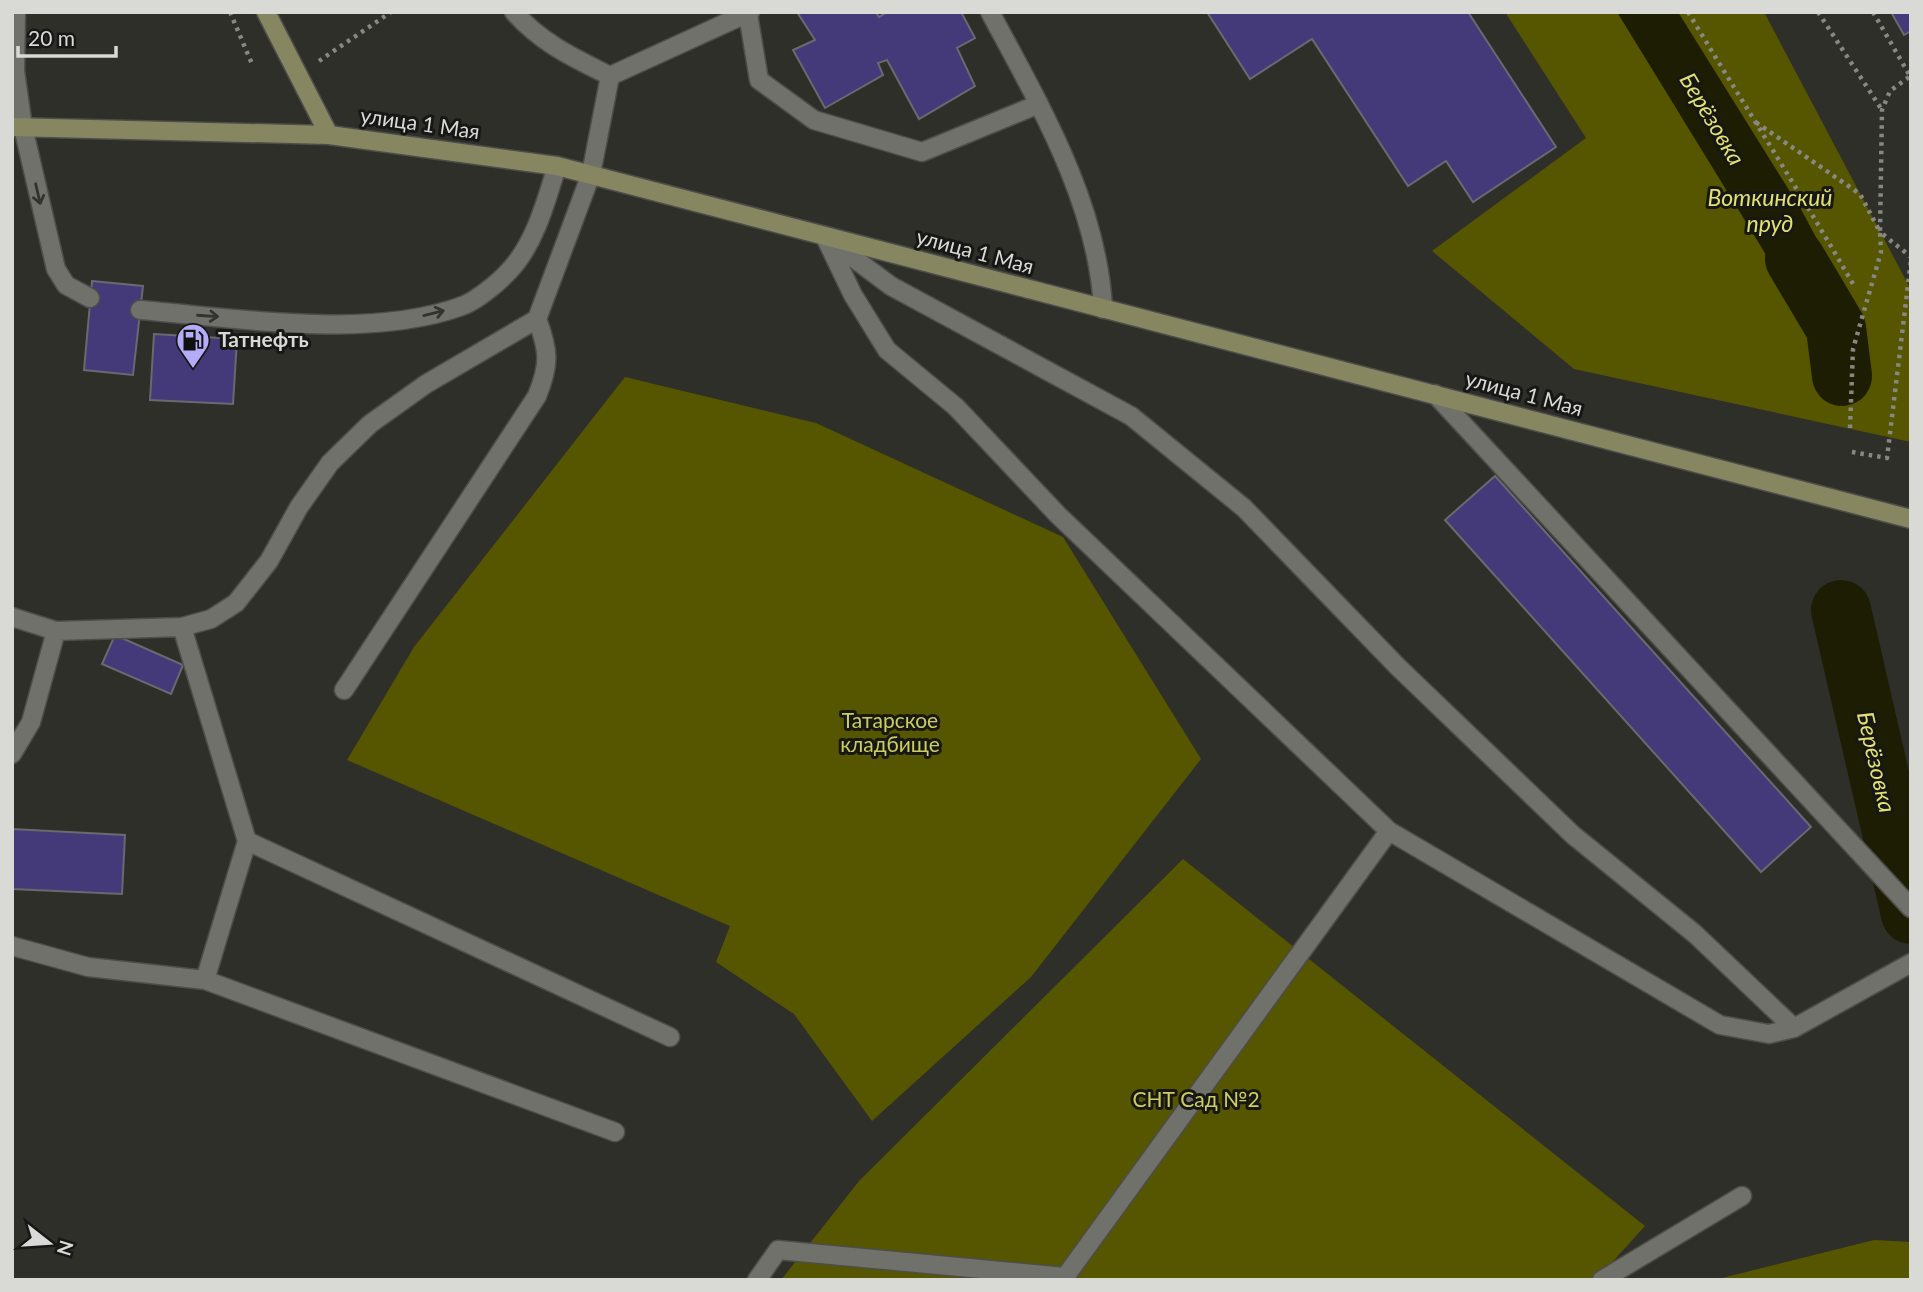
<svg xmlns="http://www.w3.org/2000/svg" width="1923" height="1292" font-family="Lato,sans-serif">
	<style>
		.green { fill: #565500 }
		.water { fill: #1d1d04 }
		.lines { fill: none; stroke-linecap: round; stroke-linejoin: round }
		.river { stroke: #1d1d04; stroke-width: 60 }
		.building { fill: #453a79; stroke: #69696f; stroke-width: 2 }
		.service-casing { stroke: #4d4d4a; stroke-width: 21 }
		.secondary-casing { stroke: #4d4d4a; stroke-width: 21 }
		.path { stroke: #878783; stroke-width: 4.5; stroke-dasharray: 3.5 5; stroke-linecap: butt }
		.service { stroke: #71716c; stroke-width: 18 }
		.secondary { stroke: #868661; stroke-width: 18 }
		.oneway { stroke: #32322f }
		.labels { text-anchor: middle; stroke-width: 6; stroke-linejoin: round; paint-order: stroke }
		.street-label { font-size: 21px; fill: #d9d9d6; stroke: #171715 }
		.poi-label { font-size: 21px; font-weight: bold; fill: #d9d9d6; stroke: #171715; text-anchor: start }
		.park-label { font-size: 21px; fill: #cdcd5f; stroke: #171715 }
		.water-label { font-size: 23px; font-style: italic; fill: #e1e174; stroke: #171715 }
	</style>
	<rect width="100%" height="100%" fill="#2f2f2a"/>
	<path class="green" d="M1505 12H1764L1911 290V442L1574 369 1432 251 1586 138Z
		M625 377 816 423 1063 537 1201 759 1031 977 872 1121 794 1014 716 962 730 926 347 760 414 647Z
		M1183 859 1645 1226 1596 1280H781L859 1181Z
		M1874 1240 1911 1242V1280H1714Z"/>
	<path class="water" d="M1617 12H1678L1802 211 1857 315 1836 328H1811Z"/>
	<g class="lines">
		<path class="river" d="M1795 259 1836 328 1842 376
			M1841 610 1911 914"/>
	</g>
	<path class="building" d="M797 12H876L879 17 887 12H961L975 38 957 48 975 86 919 119 887 60 878 63 883 75 825 108 793 50 815 40Z
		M1207 12H1468L1556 147 1473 202 1446 161 1408 186 1312 39 1250 79Z
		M1891 12H1911V31L1904 35Z
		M92 281 143 286 133 375 84 370Z
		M154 334 237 339 233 404 150 400Z
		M1495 476 1811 827 1761 872 1445 520Z
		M115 635 183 665 171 694 102 664Z
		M12 829 125 835 122 894 12 889Z"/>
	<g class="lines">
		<defs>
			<path id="service" d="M16 12 15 71 23 127 56 269 66 285 90 298
				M990 12C1039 104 1098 203 1103 309
				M748 14 759 80 814 120 922 152 1039 104
				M610 76 750 12
				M825 237 853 295 887 350 956 407 1058 515 1389 831 1720 1025 1769 1034 1794 1028 1911 963
				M828 239 891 286 1131 416 1244 508 1398 667 1573 835 1695 934 1794 1028
				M140 310C237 318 369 340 462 306 476 301 498 283 509 271 535 244 546 201 557 166
				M1435 394 1911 908
				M12 617 56 631
				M182 627 247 841 670 1037
				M344 690 537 396C550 364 549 351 537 319
				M12 754 31 722 56 631 182 627 211 619 236 603 269 561 299 507 330 463 370 424 426 384 537 319 591 174 610 76C574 58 541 43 514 12
				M247 841 205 980 615 1132
				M12 946 88 967 205 980
				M757 1280 778 1250 1065 1277 1389 831
				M1602 1280 1742 1196"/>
			<path id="secondary" d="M266 12 329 135
				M12 127 329 135 557 166 1911 519"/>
		</defs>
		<use href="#service" class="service-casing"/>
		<use href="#secondary" class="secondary-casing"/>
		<path class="path" d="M230 12 252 64
			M1688 12C1743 103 1800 192 1853 284
			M1818 12 1882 110
			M1873 12 1910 76
			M319 61 391 12
			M1909 77 1890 91 1882 110 1880 232 1911 257
			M1850 428 1853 349 1881 252 1880 232 1860 194 1754 121 1860 194
			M1852 452 1887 458 1911 260"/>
		<use href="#service" class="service"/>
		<use href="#secondary" class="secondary"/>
	</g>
	<defs><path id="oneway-shaft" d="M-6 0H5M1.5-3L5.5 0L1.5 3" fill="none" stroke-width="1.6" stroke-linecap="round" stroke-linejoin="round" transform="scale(1.75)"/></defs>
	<g class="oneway">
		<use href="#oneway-shaft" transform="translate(38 194) rotate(77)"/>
		<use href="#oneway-shaft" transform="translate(434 313) rotate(-14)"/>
		<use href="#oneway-shaft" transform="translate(208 316) rotate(4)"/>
	</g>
	<defs>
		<symbol id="fuel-pin" viewBox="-11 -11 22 30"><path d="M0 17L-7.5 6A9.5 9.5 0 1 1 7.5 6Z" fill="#b5acf9" stroke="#171715"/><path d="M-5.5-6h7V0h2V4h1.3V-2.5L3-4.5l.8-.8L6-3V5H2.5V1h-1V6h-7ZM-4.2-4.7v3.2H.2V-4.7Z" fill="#111"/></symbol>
	</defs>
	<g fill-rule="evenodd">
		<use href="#fuel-pin" x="174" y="321" width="38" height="52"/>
	</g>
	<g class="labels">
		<g class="street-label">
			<text transform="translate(420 124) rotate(8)" y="7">улица 1 Мая</text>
			<text transform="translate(975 252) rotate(15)" y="7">улица 1 Мая</text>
			<text transform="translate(1524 394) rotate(15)" y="7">улица 1 Мая</text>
		</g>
		<g class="poi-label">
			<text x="218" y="347">Татнефть</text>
		</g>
		<g class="park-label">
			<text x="890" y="728">Татарское<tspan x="890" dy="24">кладбище</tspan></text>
			<text x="1196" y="1107">СНТ Сад №2</text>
		</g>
		<g class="water-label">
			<text transform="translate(1712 119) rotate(59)" y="8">Берёзовка</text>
			<text x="1770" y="206">Воткинский<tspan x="1770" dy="26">пруд</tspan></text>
			<text transform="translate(1876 762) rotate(77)" y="8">Берёзовка</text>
		</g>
	</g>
	<rect width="1923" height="1292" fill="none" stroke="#d9d9d6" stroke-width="28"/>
	<g transform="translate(49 1243) rotate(107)" stroke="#171715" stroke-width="5" paint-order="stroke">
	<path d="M0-5L12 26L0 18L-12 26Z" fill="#d9d9d6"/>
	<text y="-10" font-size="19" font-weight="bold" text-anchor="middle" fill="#d9d9d6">N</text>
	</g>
	<path d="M18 46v10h98v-10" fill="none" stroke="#d9d9d6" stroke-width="3.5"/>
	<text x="28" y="46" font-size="21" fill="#d9d9d6" stroke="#171715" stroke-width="5" paint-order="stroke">20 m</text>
</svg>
